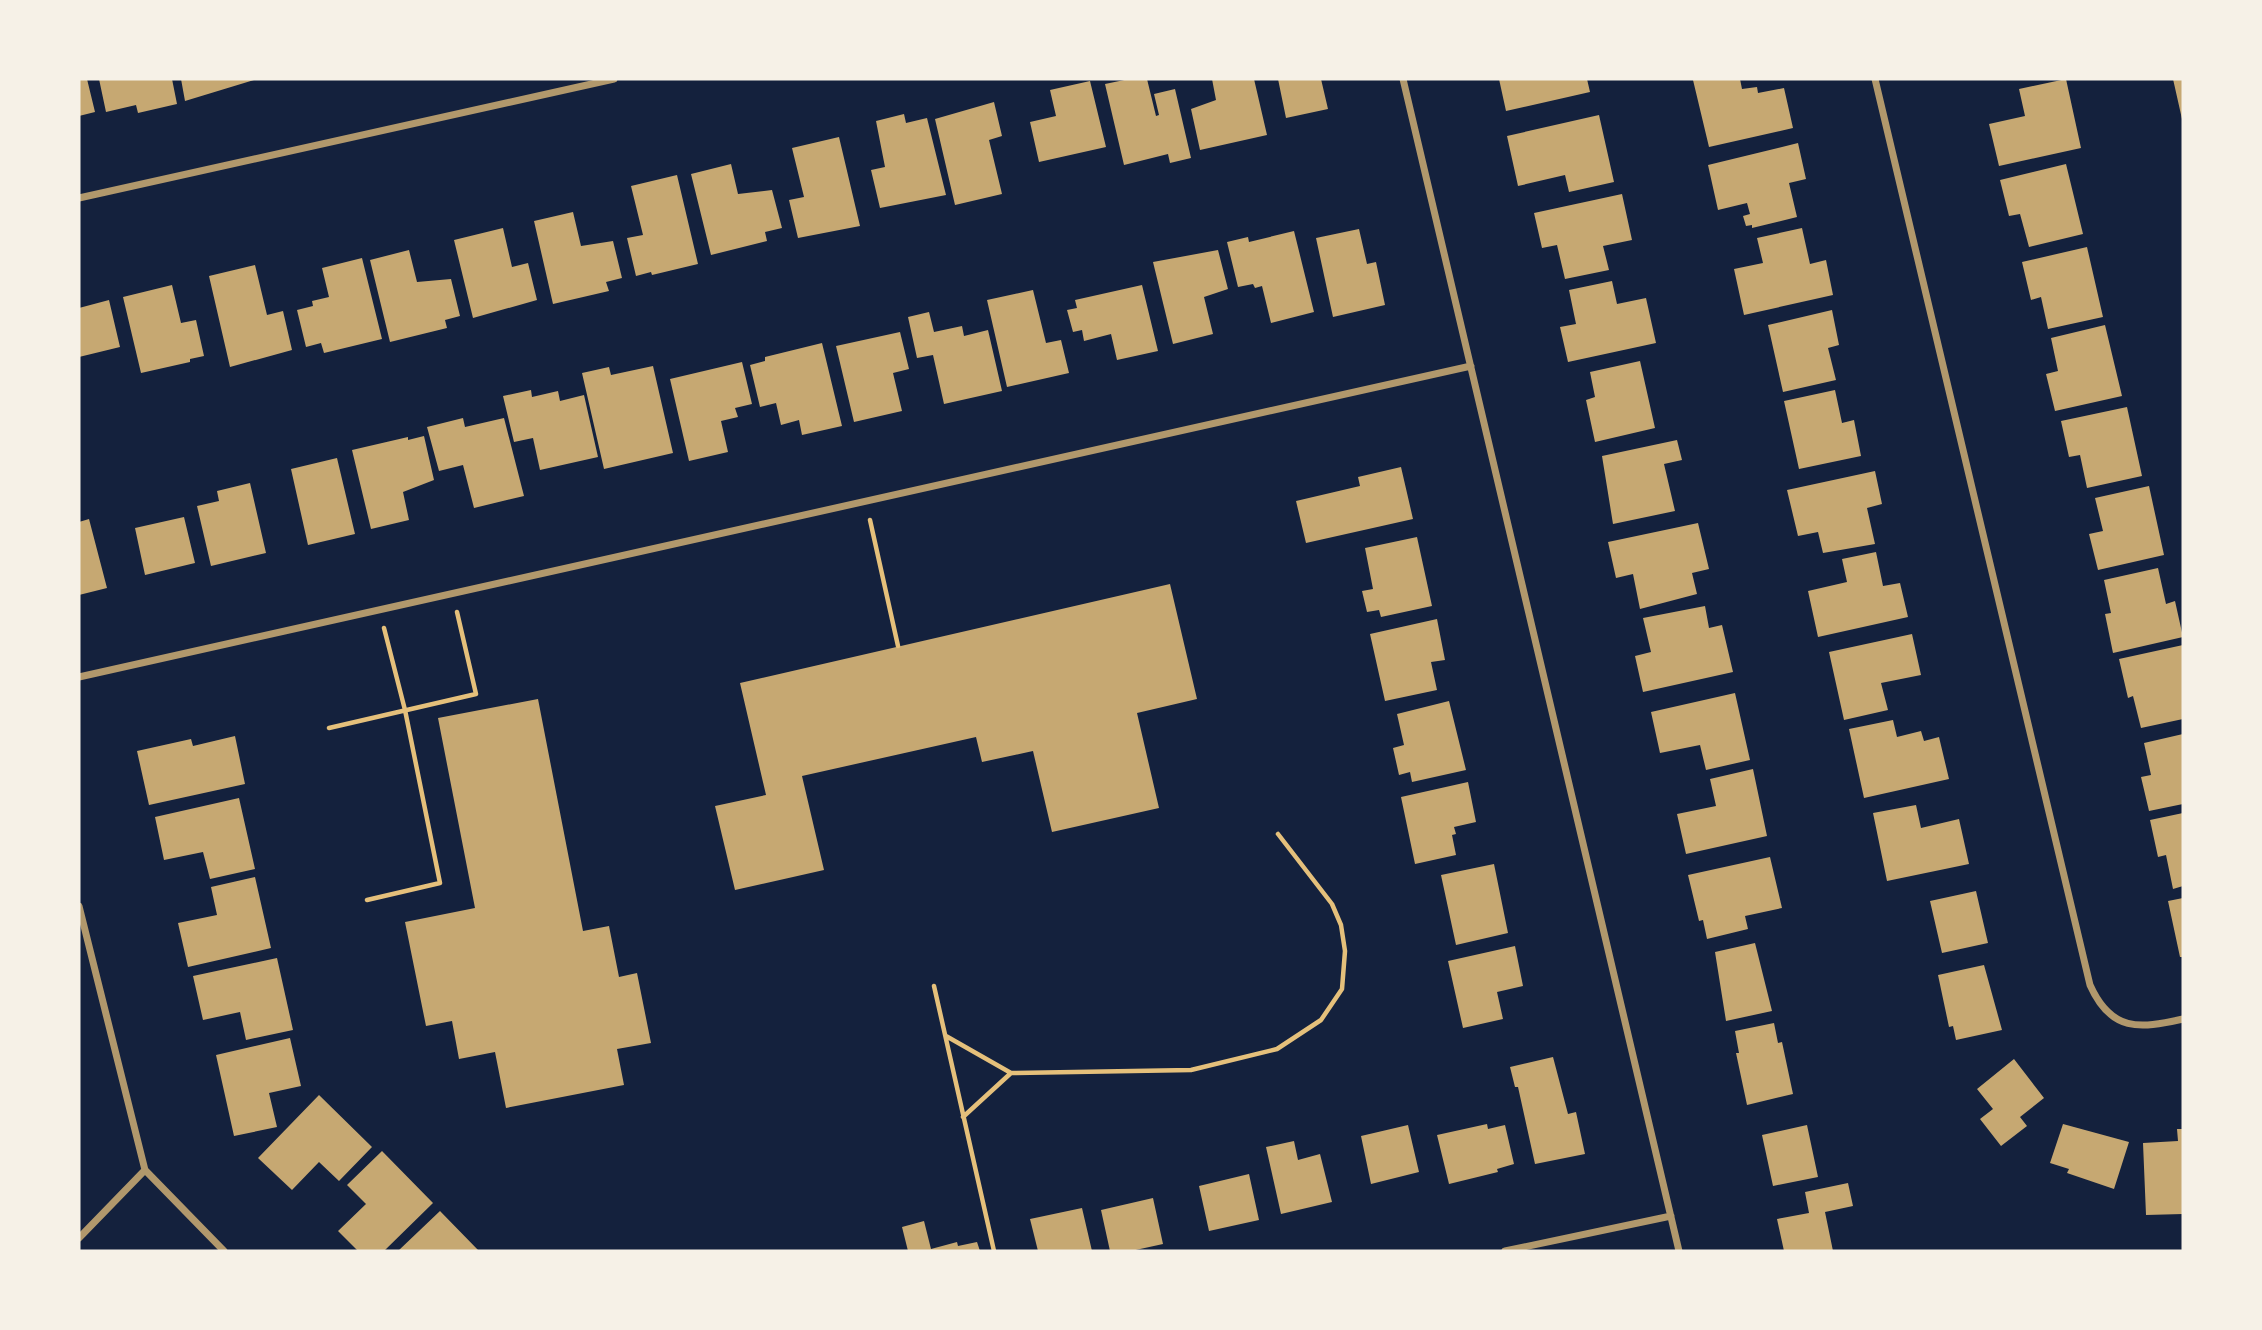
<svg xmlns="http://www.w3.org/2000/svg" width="2262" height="1330" font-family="Overpass,sans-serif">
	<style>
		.building { fill: #c6a872 }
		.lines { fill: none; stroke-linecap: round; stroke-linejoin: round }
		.path { stroke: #e5c07b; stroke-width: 4.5 }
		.minor { stroke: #b1986c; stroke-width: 7 }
	</style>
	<rect width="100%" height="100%" fill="#14213d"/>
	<path class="building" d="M79 79H87L95 112 79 116Z
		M99 79H172L177 104 138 113 136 105 106 112Z
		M181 79H254V80L185 101Z
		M1129 79H1147L1156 116 1159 115 1154 94 1175 89 1191 158 1170 163 1168 154 1124 165 1105 84Z
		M1212 79H1254L1267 135 1200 150 1191 109 1216 100Z
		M1278 79H1321L1328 109 1286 118Z
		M1499 79H1587L1590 92 1506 111Z
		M1740 79 1742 89 1757 87 1758 93 1784 88 1793 128 1709 147 1693 80Z
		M2066 79 2081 148 1999 166 1989 124 2025 116 2019 89Z
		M2173 79H2183V119H2182Z
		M1090 81 1106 147 1039 162 1030 122 1056 116 1050 90Z
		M994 102 1002 136 989 140 1002 194 955 205 935 119Z
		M904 114 906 123 927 118 946 195 880 208 871 170 885 167 876 121Z
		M1599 115 1614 182 1569 192 1565 175 1518 186 1507 136Z
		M839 137 860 226 798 238 789 200 804 197 792 148Z
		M1798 143 1806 179 1789 183 1797 217 1752 228V225L1746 226 1743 216 1750 214 1747 203 1718 210 1708 165Z
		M731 164 738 194 772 190 782 228 765 232 767 241 711 255 691 174Z
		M2066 164 2083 234 2029 247 2020 214 2009 216 2000 180Z
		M677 175 698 264 652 275 651 272 636 276 627 238 643 235 631 186Z
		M1622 194 1632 240 1603 246 1609 270 1565 279 1557 245 1542 248 1534 213Z
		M573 212 581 246 613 241 622 278 606 282 609 291 553 304 534 221Z
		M503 228 512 267 528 263 537 300 473 318 454 240Z
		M1802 228 1810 264 1826 260 1833 295 1744 315 1734 269 1763 263 1757 238Z
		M1359 229 1367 264 1376 262 1385 305 1333 317 1316 238Z
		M1294 231 1314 312 1271 323 1262 286 1255 288 1253 284 1238 287 1227 242 1248 237 1249 242Z
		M2087 247 2103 317 2048 329 2041 297 2031 300 2022 262Z
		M409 250 417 282 451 279 460 316 445 320 447 328 390 342 370 260Z
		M1218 250 1228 289 1204 297 1213 334 1173 344 1153 262Z
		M362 258 382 339 324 353 321 343 306 347 297 310 313 306 312 301 329 297 322 268Z
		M255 265 267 315 283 311 292 350 230 367 209 276Z
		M1612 281 1617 304 1646 298 1656 343 1568 362 1560 327 1576 324 1569 290Z
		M172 285 181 323 196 320 204 356 190 359V362L141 373 123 297Z
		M1142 285 1158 351 1117 360 1111 334 1084 341 1082 330 1073 332 1067 310 1077 308 1075 300Z
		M1033 290 1046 343 1061 340 1069 373 1007 387 987 300Z
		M109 300 120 347 79 357V308Z
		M1832 310 1839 345 1828 348 1836 380 1783 392 1768 325Z
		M929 312 934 332 962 326 964 336 988 330 1002 391 944 404 933 355 917 358 908 317Z
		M2105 325 2122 396 2055 411 2046 374 2058 371 2051 338Z
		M900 332 909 369 893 373 902 411 854 422 836 346Z
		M822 343 842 426 802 435 799 420 781 425 776 403 760 407 750 365 765 361V357Z
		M1640 361 1655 428 1595 442 1586 400 1595 397 1590 372Z
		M742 362 752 404 735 408 738 417 721 421 728 452 689 461 670 379Z
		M653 366 673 453 604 469 582 373 609 367 611 375Z
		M531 390 532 397 558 391 560 401 584 395 598 457 540 470 533 438 514 442 503 396Z
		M1835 390 1842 423 1854 420 1861 456 1799 469 1784 401Z
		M2127 407 2142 476 2087 488 2080 455 2069 457 2061 421Z
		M463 418 465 427 504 418 524 496 474 508 463 465 439 471 427 427Z
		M424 436 434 480 403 492 409 520 371 529 352 450 408 437V440Z
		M1677 440 1682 460 1664 464 1675 511 1613 524 1602 456Z
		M337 458 355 534 308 545 291 469Z
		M1401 467 1413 519 1306 543 1296 501 1360 486 1358 477Z
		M1875 471 1882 504 1867 508 1875 544 1823 553 1818 532 1798 536 1787 490Z
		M250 483 266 553 211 566 197 506 219 501 217 491Z
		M2149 486 2164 555 2098 570 2089 534 2103 531 2095 498Z
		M184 517 195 563 145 575 135 528Z
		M89 519 107 588 79 595V522Z
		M1698 523 1709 569 1692 573 1697 594 1640 609 1633 574 1616 578 1608 542Z
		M1417 537 1432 606 1381 617 1379 610 1367 612 1362 591 1373 589 1365 548Z
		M1876 552 1883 586 1900 583 1908 617 1818 637 1808 591 1847 582 1842 559Z
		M2158 568 2166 604 2175 601 2183 637 2113 653 2105 614 2111 613 2104 580Z
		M1170 584 1197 699 1137 713 1159 808 1052 832 1033 751 982 762 976 737 802 776 824 870 735 890 715 806 766 795 740 683Z
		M1705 606 1709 628 1722 625 1733 672 1643 692 1635 656 1651 652 1643 618Z
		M1437 619 1445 660 1431 662 1437 690 1385 701 1370 634Z
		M1912 634 1921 675 1881 683 1888 710 1844 720 1829 652Z
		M2183 645V719L2141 728 2133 696 2128 698 2119 659Z
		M1735 693 1750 760 1706 770 1700 745 1660 753 1651 712Z
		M538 699 583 931 609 926 619 977 637 973 651 1043 617 1049 624 1085 506 1108 495 1052 459 1059 452 1021 426 1026 405 922 475 908 438 718Z
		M1449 701 1466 770 1412 782 1410 772 1399 775 1393 748 1404 745 1397 714Z
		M1893 720 1897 737 1921 731 1924 741 1939 737 1949 779 1864 798 1849 729Z
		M2183 734V804L2149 811 2141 777 2151 775 2144 743Z
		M235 736 245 784 149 805 137 751 191 739 193 746Z
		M1753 769 1767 836 1686 854 1677 814 1716 806 1710 779Z
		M1468 782 1476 822 1454 827 1456 834 1452 835 1456 855 1415 864 1401 797Z
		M239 798 255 869 210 879 203 852 164 860 155 817Z
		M1916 805 1921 828 1959 819 1969 864 1887 881 1873 813Z
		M2183 813V886L2173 889 2166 855 2158 857 2150 820Z
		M1770 857 1782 908 1745 916 1748 929 1707 939 1703 920 1699 921 1688 875Z
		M1494 864 1508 933 1456 945 1441 875Z
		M255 877 271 948 188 967 178 923 217 915 211 887Z
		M1976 891 1988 943 1942 953 1930 901Z
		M2183 898V957H2180L2168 901Z
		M1755 943 1772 1011 1726 1021 1715 952Z
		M1515 946 1523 986 1497 992 1503 1019 1463 1028 1448 961Z
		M277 958 293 1030 246 1040 240 1012 203 1020 193 976Z
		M1984 965 2002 1030 1956 1040 1953 1026 1949 1027 1938 975Z
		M1774 1023 1778 1043 1782 1042 1793 1094 1747 1105 1736 1053H1739L1735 1031Z
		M290 1038 301 1086 269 1093 277 1127 234 1136 216 1055Z
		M1553 1057 1568 1114 1576 1112 1585 1154 1535 1164 1518 1087H1515L1510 1067Z
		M2014 1059 2044 1098 2020 1117 2027 1126 2001 1146 1980 1119 1993 1109 1977 1089Z
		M319 1095 372 1147 339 1181 319 1162 292 1190 258 1158Z
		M1487 1124 1488 1129 1505 1125 1514 1164 1497 1169 1498 1172 1449 1184 1437 1135Z
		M2063 1124 2129 1142 2114 1189 2067 1173 2069 1169 2050 1163Z
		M1408 1125 1419 1172 1371 1184 1361 1136Z
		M1807 1125 1818 1177 1773 1186 1762 1135Z
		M2177 1129H2183V1214L2146 1215 2143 1143 2178 1141Z
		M1294 1141 1298 1160 1320 1154 1332 1202 1281 1214 1266 1147Z
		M382 1151 433 1203 384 1251H358L338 1231 366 1204 347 1185Z
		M1249 1174 1259 1220 1209 1231 1199 1186Z
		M1848 1183 1853 1206 1825 1212 1833 1251H1784L1777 1219 1809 1213 1805 1192Z
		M1153 1198 1163 1244 1131 1251H1110L1101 1210Z
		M1082 1208 1092 1251H1038L1030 1219Z
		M440 1211 479 1251H398Z
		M924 1221 931 1249 957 1242 958 1246 977 1242 980 1251H908L902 1227Z"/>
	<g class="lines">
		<path class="path" d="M870 520 898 646
			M329 728 476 694 457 612
			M367 900 440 883 405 710 384 628
			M934 986 994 1251
			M946 1036 1011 1073 1191 1070 1277 1049 1321 1020 1342 989 1345 951 1341 925 1332 904 1278 834
			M963 1117 1011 1073"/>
		<path class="minor" d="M1403 79 1679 1251
			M1875 79 2090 985C2111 1032 2139 1029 2183 1019
			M79 198 614 79
			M79 677 1471 366
			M79 906 145 1170 224 1251
			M79 1238 145 1170
			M1505 1251 1671 1216"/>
	</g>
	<rect width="2262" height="1330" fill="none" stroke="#f6f1e7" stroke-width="161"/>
</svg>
